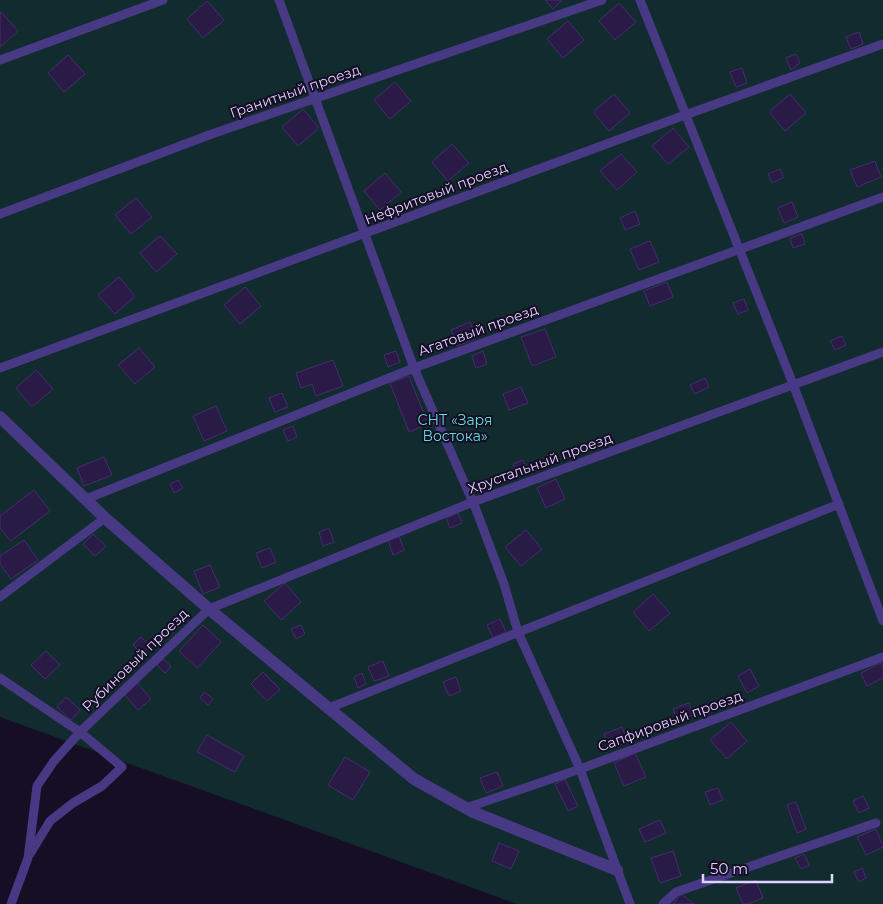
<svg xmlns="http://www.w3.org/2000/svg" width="883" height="904" font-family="Montserrat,sans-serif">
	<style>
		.green { fill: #112b2f }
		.building { fill: #2a1a46; stroke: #462c72 }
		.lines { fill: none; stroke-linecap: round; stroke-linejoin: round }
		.service { stroke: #483984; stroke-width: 9 }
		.minor { stroke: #483984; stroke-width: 12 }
		.labels { text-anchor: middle; stroke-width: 4; stroke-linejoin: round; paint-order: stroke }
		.street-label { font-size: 14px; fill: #dfd2ff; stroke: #160e25 }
		.park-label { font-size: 14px; fill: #5de1d6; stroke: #160e25 }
	</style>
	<rect width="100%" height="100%" fill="#160e25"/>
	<path class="green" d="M0 0H883V904H517L0 717Z"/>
	<path class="building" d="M545 0H562L553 9Z
		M207 1 224 20 203 38 187 19Z
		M619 3 636 22 615 40 599 21Z
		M1 12 18 31 0 47V13Z
		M568 21 584 40 563 58 547 39Z
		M859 32 863 44 851 49 846 37Z
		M796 54 800 63 791 70 786 58Z
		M68 55 85 74 64 92 48 73Z
		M742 68 747 83 736 87 730 72Z
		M395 82 411 101 390 119 374 100Z
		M614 94 630 113 609 131 593 112Z
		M790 94 806 113 785 131 769 112Z
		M303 109 319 128 298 146 282 127Z
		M673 128 689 147 668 164 652 146Z
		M452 144 469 163 448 181 432 162Z
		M621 154 637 172 617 190 600 171Z
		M875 161 881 177 857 187 850 170Z
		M780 169 784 177 772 183 768 174Z
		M385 173 401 192 380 210 364 191Z
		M136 198 152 217 131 234 115 215Z
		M792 202 798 217 784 223 778 208Z
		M635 211 640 224 625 230 620 218Z
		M802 234 805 244 793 248 790 238Z
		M160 236 177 254 156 272 140 253Z
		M650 241 659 262 639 270 630 249Z
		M119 277 135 296 115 314 98 295Z
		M667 282 673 297 650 306 644 291Z
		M245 287 261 306 240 324 224 305Z
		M744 299 748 310 738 314 733 303Z
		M470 322 476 339 457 346 451 330Z
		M545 329 556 357 532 366 521 337Z
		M842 336 846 345 835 350 830 341Z
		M139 348 155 367 135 384 118 365Z
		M396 351 400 362 388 367 384 355Z
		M483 351 487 364 476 368 472 356Z
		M333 360 343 386 316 396 312 384 301 388 296 373Z
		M36 370 53 389 32 407 16 388Z
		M409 376 428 424 409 432 390 383Z
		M705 378 709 387 695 394 690 385Z
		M521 387 528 403 509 410 503 394Z
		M282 393 288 407 275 412 269 398Z
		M216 406 227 431 204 441 193 416Z
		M293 426 297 437 288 441 283 430Z
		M104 457 112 475 84 486 77 468Z
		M523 460 527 469 517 473 513 464Z
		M556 479 565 499 546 508 537 488Z
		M178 480 183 488 174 493 170 484Z
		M34 490 50 511 11 541 0 528V516Z
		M458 513 462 523 450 528 446 518Z
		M329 528 334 542 323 546 319 532Z
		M526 530 542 549 521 566 505 547Z
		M93 534 106 546 95 556 83 544Z
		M399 536 404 550 393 555 388 540Z
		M24 540 38 560 11 579 0 564V556Z
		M270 548 276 562 262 568 256 553Z
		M210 565 220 587 203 594 194 571Z
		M285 583 301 602 281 620 264 601Z
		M653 594 670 613 649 631 633 612Z
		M500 619 506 632 493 638 487 625Z
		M203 625 221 642 197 668 179 651Z
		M301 625 305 634 296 639 291 629Z
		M141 637 150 646 142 654 133 645Z
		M46 651 60 665 45 679 31 665Z
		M163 659 171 666 165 673 157 665Z
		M383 661 389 676 374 681 368 667Z
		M881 663 883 667V678L867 686 861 673Z
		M750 669 759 686 747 693 738 676Z
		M263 672 280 689 267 701 251 684Z
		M362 673 366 684 358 688 354 677Z
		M456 677 461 691 449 696 443 682Z
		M137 683 151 699 138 710 124 694Z
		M204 692 213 699 208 705 200 698Z
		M66 697 80 710 71 720 57 707Z
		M689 703 693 715 677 721 673 709Z
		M731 722 747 741 727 759 710 740Z
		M622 727 628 742 610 749 604 734Z
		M207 735 244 756 235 772 197 752Z
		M635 753 646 777 624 786 614 763Z
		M345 757 370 772 353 800 328 785Z
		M497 772 503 786 486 793 480 778Z
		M565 779 578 806 568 811 555 784Z
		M718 788 723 800 710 805 705 792Z
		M863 796 869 808 859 813 853 801Z
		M796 802 806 829 797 833 787 805Z
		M660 820 666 833 645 842 639 829Z
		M876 829 883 847 866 855 857 837Z
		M499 843 519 851 511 869 492 861Z
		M673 851 681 876 660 883 651 858Z
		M804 854 809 865 801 869 795 858Z
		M862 868 866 878 859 882 854 872Z
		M756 880 763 898 748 904H743L736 888Z
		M681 894 694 904H673Z"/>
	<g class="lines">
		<path class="service" d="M279 0 414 368 475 507 504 584 518 632 580 769 630 904
			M640 0 793 384 883 621
			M0 60 163 0
			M0 214 209 135 602 0
			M0 368 685 115 883 44
			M86 499 414 368 883 197
			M0 597 105 518
			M0 678 80 732 122 767 102 786 73 803 50 821 30 854
			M329 708 839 504
			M466 808 580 769 883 657
			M11 904 28 858 37 786 54 761 80 732 209 609 473 502 883 352
			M663 904 676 892 876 823"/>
		<path class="minor" d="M0 417 105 518 209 609 414 779 473 812 617 870"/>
	</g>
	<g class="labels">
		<g class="street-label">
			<text transform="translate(295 91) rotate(-19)" y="5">Гранитный проезд</text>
			<text transform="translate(436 193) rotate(-21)" y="5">Нефритовый проезд</text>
			<text transform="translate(478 330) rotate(-20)" y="5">Агатовый проезд</text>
			<text transform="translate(540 463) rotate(-20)" y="5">Хрустальный проезд</text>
			<text transform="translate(135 660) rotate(-44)" y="5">Рубиновый проезд</text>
			<text transform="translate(670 721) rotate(-20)" y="5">Сапфировый проезд</text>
		</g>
		<g class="park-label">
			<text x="455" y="425">СНТ «Заря<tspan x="455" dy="16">Востока»</tspan></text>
		</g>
	</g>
	<path d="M703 874v8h129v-8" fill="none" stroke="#dfd2ff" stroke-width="2.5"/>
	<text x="710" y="874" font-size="15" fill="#dfd2ff" stroke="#160e25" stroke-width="4" paint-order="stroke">50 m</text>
</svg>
